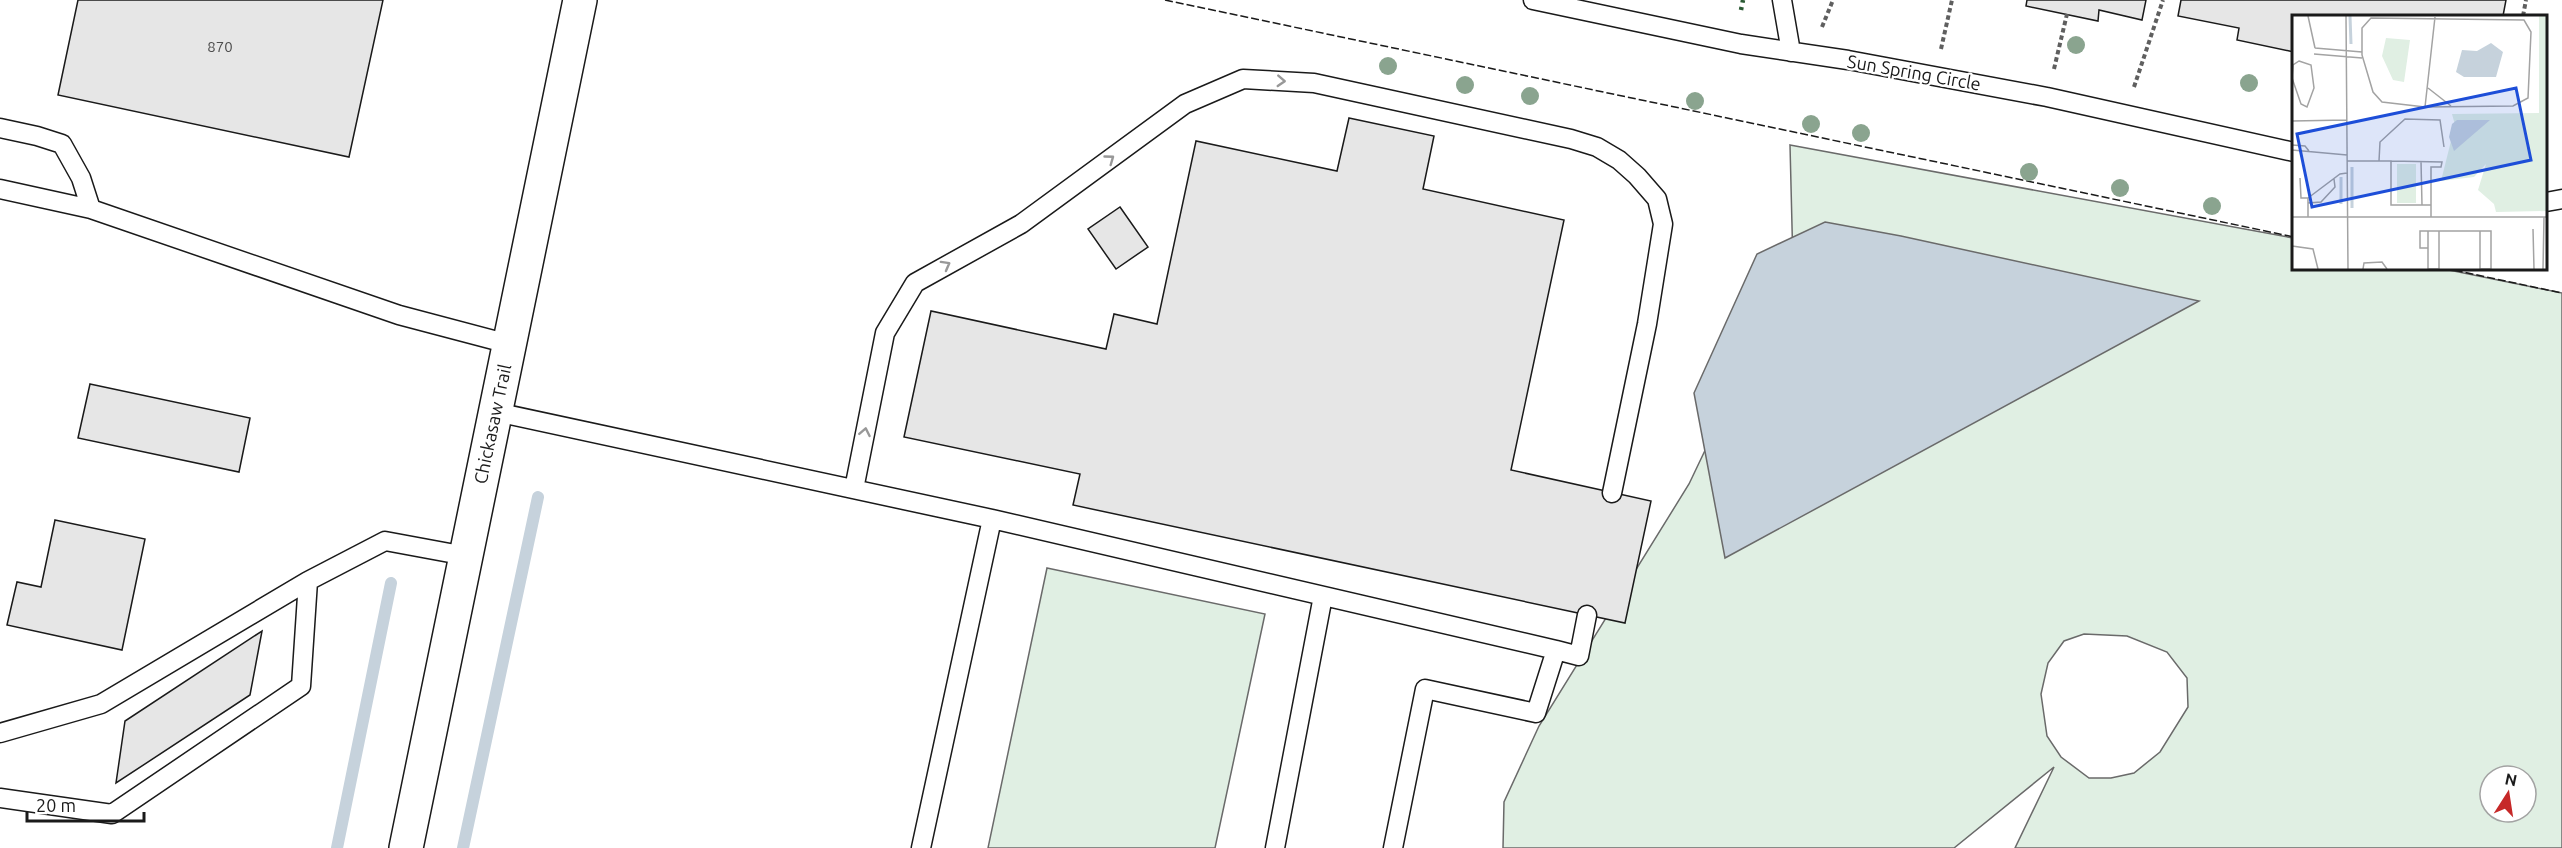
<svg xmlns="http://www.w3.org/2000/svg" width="2562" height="848" font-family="Ubuntu,sans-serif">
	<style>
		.green { fill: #e0efe3; stroke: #6a6a6a; stroke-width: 1.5; fill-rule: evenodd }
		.water { fill: #c6d2dc; stroke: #6a6a6a; stroke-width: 1.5 }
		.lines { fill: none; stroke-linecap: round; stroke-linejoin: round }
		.stream { stroke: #c6d2dc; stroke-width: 12 }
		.building { fill: #e6e6e6; stroke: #1a1a1a; stroke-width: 1.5 }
		.lane-casing { stroke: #1a1a1a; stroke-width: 21 }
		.secondary-casing { stroke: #1a1a1a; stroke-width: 36 }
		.path { stroke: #5f5f5f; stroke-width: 4; stroke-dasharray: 4.5 3; stroke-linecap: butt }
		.lane { stroke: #fff; stroke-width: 18 }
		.secondary { stroke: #fff; stroke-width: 33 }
		.hedge { stroke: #2b5a34; stroke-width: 4.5; stroke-dasharray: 3 4.5; stroke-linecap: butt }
		.fence { stroke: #1a1a1a; stroke-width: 1.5; stroke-dasharray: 8 3; stroke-linecap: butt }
		.tree { fill: #8aa48f }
		.oneway { stroke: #989898 }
		.labels { text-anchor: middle; stroke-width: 4.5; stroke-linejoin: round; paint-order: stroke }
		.number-label { font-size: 15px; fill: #4d4d4d }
		.street-label { font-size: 18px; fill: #1a1a1a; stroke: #fff }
		.inset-river { fill: none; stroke: #c6d2dc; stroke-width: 3 }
		.inset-road { fill: none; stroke: #a3a3a3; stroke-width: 1.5 }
		.view { fill: #1d4ed8; fill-opacity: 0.15; stroke: #1d4ed8; stroke-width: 3 }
		.inset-edge { fill: none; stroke: #1a1a1a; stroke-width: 3 }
	</style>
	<rect width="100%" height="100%" fill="#fff"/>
	<path class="green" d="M1790 145 2293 238 2294 268 2444 269 2562 293V848H2015L2054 767 1954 848H1503L1504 802 1539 726 1689 484 1793 266ZM2084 634 2127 636 2167 652 2187 678 2188 707 2160 752 2134 773 2111 778H2089L2061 757 2047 736 2041 694 2048 663 2064 641ZM2490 776H2526V812H2490Z
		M1047 568 1265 614 1215 848H988Z"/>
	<path class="water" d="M1825 222 1901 236 2199 301 1725 558 1694 393 1757 254Z"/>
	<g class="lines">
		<path class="stream" d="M337 848 391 583
			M463 848 538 497"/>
	</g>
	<path class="building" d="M78 0H383L349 157 58 95Z
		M2027 0H2146L2142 20 2099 10 2098 21 2026 6Z
		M2181 0H2506L2503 16H2294V52L2237 40 2239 28 2178 16Z
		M1349 118 1434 136 1423 189 1564 220 1511 470 1651 501 1625 623 1073 505 1080 474 904 437 931 311 1106 349 1114 314 1157 324 1196 141 1337 171Z
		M1120 207 1148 247 1116 269 1088 229Z
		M90 384 250 418 239 472 78 438Z
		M55 520 145 539 122 650 7 625 17 582 41 587Z
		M262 631 250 695 116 783 125 721Z"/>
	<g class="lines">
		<defs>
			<path id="lane" d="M1533 0 1741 44 1848 60 2047 97 2294 152
				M1782 0 1791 52
				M0 128 37 136 62 144 81 178 91 209
				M0 189 91 209 399 315 509 344
				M2546 202 2562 199
				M496 412 992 519 921 848
				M854 489 885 333 915 283 1021 224 1185 104 1243 79 1314 83 1571 139 1597 147 1619 160 1637 176 1657 199 1663 224 1647 324 1612 493
				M992 519 1556 650 1536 713 1425 689 1393 848
				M1556 650 1579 656 1587 615
				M0 733 101 704 308 581 385 541 466 556
				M0 798 112 814 301 686 308 581
				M1275 848 1323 596"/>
			<path id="secondary" d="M406 848 580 0"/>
		</defs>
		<use href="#lane" class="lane-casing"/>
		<use href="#secondary" class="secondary-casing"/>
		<path class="path" d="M2523 16 2526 0
			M1822 27 1833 0
			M1941 49 1952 0
			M2054 69 2067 14
			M2134 87 2163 0"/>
		<use href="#lane" class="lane"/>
		<use href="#secondary" class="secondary"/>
		<path class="hedge" d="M1741 10 1743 0"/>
		<path class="fence" d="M1165 0 2294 237
			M2444 268 2562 293"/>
	</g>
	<g class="tree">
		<circle cx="2076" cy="45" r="9"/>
		<circle cx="1388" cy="66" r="9"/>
		<circle cx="2249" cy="83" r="9"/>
		<circle cx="1465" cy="85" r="9"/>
		<circle cx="1530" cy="96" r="9"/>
		<circle cx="1695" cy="101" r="9"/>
		<circle cx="1811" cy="124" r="9"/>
		<circle cx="1861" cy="133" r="9"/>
		<circle cx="2029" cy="172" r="9"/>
		<circle cx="2120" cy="188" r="9"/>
		<circle cx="2212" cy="206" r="9"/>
	</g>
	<defs><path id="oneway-chevron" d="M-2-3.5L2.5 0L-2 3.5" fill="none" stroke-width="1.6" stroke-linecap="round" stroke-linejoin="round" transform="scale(1.5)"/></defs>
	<g class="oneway">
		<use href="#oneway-chevron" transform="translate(1281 81) rotate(3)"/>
		<use href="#oneway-chevron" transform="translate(1110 159) rotate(-36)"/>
		<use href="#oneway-chevron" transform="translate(946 265) rotate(-29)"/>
		<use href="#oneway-chevron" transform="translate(865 432) rotate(-79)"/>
	</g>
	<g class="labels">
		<g class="number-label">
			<text x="220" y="52">870</text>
		</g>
		<g class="street-label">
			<text transform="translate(1914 73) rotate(10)" y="6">Sun Spring Circle</text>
			<text transform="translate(493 424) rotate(-78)" y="6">Chickasaw Trail</text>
		</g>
	</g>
	<g transform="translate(2292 15)">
		<rect width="255" height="255" fill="#fff"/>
		<path d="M247 1H255V196L204 197 202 189 186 175 194 149 182 162 149 166 163 110 160 99 247 98ZM94 23 118 25 112 67 101 65 90 41ZM105 149H124V188H105Z" fill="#e0efe3"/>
		<path d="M199 28 211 37 204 62H172L164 57 170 35 185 36ZM165 105H198L162 136 157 122 160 109Z" fill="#c6d2dc"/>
		<path class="inset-river" d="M58 1 59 29M49 162V189M60 193V152"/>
		<path class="inset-road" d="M16 1 23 33M54 1 56 254M79 3 232 5 239 17 236 83 221 91 133 92 90 87 81 77 70 40V13ZM23 33 70 37M22 39 70 43M7 46 19 50 22 73 15 92 9 89 0 63 1 50ZM136 73 159 91M133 92 143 2M0 106 55 105M0 130 13 131 17 136M0 135 55 140M55 146H99V190H139V202M87 146 88 127 113 104 148 105 152 132M99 146 150 147 149 152H139V190M129 146 130 190M8 163 9 183H16M16 188 29 187 43 172 42 164M0 202H255M16 202V183L48 159 55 158M241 214 242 254M136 216V254H147V216M0 231 21 234 26 254M136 233H128V216H199V254H188V216M71 254 72 248 90 247 95 254M251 254 252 202"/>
		<path class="view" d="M224 73 239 145 20 192 5 119Z"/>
		<rect width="255" height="255" class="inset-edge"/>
	</g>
	<g transform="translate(2508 794) rotate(12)"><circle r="28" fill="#ffffff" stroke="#a3a3a3" stroke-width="1.5"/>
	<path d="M0-4.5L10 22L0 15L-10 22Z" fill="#c62828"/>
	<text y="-9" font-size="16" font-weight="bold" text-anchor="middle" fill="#1a1a1a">N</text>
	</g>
	<path d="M27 812v9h117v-9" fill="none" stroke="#1a1a1a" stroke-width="3"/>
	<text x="36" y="812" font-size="18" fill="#1a1a1a" stroke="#ffffff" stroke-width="4.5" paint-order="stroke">20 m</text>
</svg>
